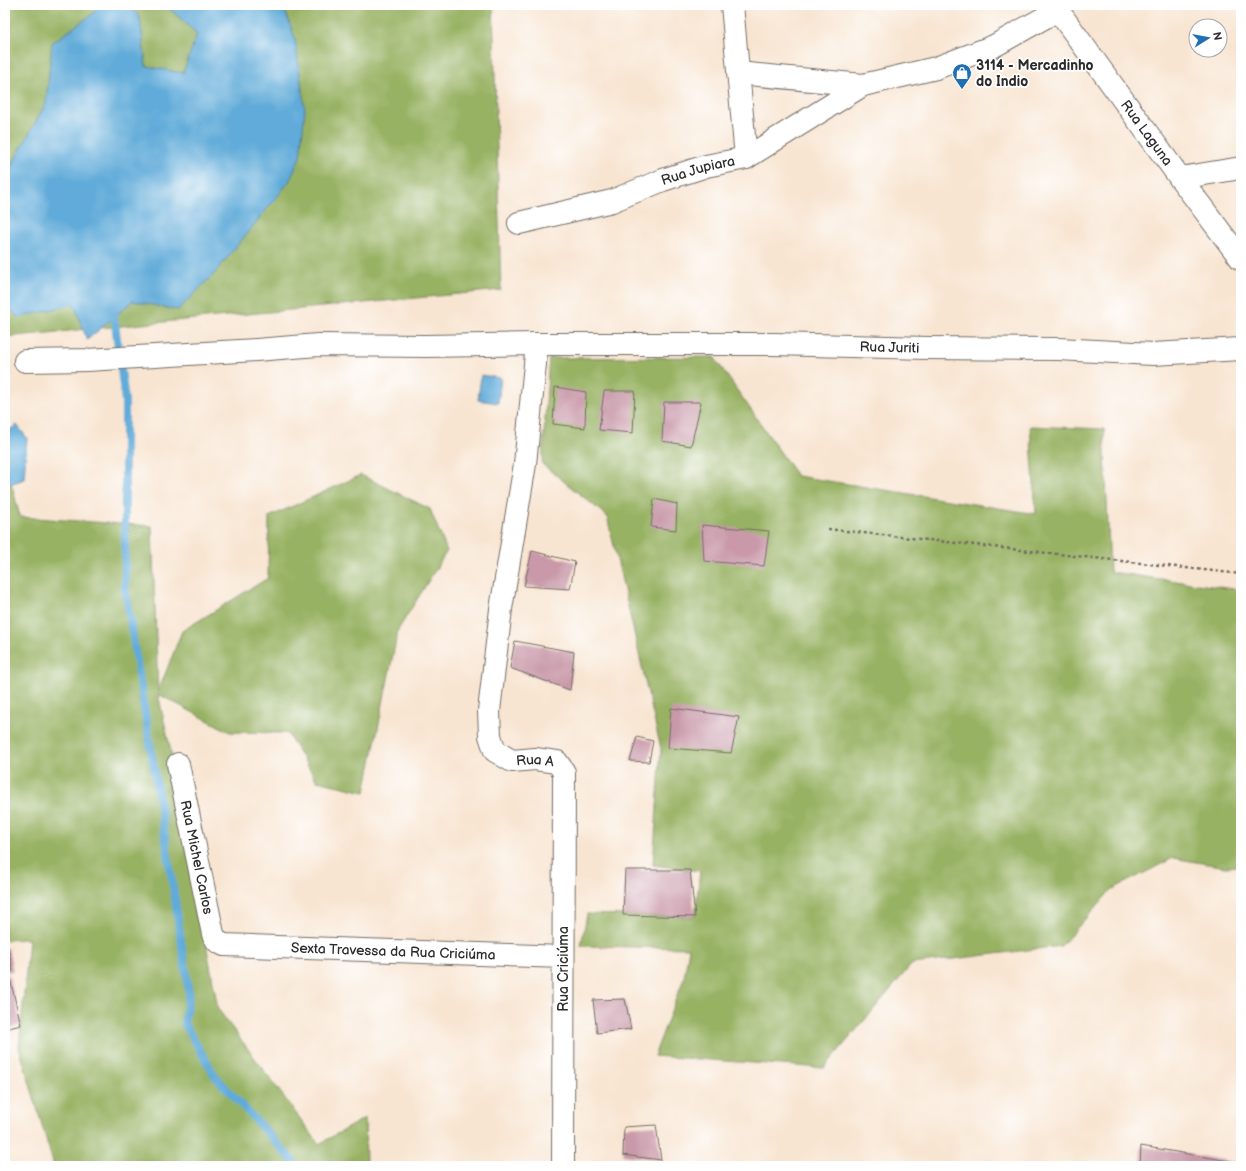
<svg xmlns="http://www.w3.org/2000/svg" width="1246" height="1171" font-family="'Balsamiq Sans',sans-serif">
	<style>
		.forest { fill: #98b264; stroke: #626e48 }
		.water { fill: #61abd9; stroke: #466b82 }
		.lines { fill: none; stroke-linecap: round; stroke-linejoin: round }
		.stream { stroke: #61abd9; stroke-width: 8 }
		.building { fill: #c999a9 }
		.minor-casing { stroke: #736c65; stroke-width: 24 }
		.path { stroke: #736c65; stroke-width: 2.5; stroke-dasharray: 3 3; stroke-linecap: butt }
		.minor { stroke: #fff; stroke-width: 22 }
		.labels { text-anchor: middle; stroke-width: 3.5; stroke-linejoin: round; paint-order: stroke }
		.poi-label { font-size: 14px; font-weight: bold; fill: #2b2b2b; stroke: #fff; text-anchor: start }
		.street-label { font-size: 14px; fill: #2b2b2b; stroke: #fff }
	</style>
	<rect width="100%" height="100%" fill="#fff"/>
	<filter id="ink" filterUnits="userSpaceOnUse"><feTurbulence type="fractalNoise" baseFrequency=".025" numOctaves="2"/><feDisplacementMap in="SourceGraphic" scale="8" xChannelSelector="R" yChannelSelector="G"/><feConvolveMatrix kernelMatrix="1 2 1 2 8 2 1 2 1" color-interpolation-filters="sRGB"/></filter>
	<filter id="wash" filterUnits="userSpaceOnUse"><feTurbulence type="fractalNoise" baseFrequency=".012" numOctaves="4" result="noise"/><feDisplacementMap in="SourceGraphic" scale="16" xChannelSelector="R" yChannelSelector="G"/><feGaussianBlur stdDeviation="0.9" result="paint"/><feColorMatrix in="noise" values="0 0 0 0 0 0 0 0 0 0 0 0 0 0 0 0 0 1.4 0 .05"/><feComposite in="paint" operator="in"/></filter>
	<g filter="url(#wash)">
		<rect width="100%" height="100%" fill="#f8e5d1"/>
		<path class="forest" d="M5 5H493L501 290 5 337Z
			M714 357 797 476 1036 514 1030 426 1104 429 1110 572 1241 590V866L1225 867 1173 858 1111 890 1061 946 912 964 824 1068 654 1056 684 978 689 948 581 946 587 914 695 917 700 871 653 865 661 749 607 516 542 464 549 358Z
			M5 459 20 517 152 526 158 692 182 631 268 578 269 517 361 475 430 509 447 551 398 630 365 792 317 781 287 733 230 732 158 694 171 752 218 1009 319 1144 365 1118 366 1166H54L19 1047 29 939 5 940Z"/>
		<path class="water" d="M105 5H128L140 17 146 66 183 73 197 34 166 5H283L295 38 305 110 300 157 289 182 214 274 178 310 133 301 87 340 74 304 18 318 5 303V177L46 103 52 43Z
			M481 375 501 378 498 403 478 400Z
			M17 425 27 438 24 479 5 486V433Z"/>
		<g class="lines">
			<path class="stream" d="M97 5 103 19
				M113 308 125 401V588L174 893 189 993 184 1023 215 1076 293 1161 294 1166"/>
		</g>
		<g id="blocks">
			<path class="building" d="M555 387 586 392 585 428 553 424Z
				M604 391H635L633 433 599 430Z
				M664 402H701L691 446 662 441Z
				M654 499 677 504 676 530 651 527Z
				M702 525 769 531 764 566 704 561Z
				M532 551 575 562 570 589 524 586Z
				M515 641 574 652 570 690 510 668Z
				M671 708 739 717 731 753 668 748Z
				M637 737 653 741 649 762 630 761Z
				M625 870H690L695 917 623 915Z
				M8 948 13 971 5 973V949Z
				M9 974 21 1025 5 1029V975Z
				M625 999 631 1029 597 1033 593 1000Z
				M656 1125 661 1160 623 1155 624 1127Z
				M1141 1146 1241 1163V1166H1140Z"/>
		</g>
	</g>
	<g filter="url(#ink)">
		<use href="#blocks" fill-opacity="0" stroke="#736c65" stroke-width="1"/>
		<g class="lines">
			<defs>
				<g id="minor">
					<path d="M732 5 746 158"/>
					<path id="s1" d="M1054 5 1180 178 1241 259"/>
					<path d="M738 73 863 85"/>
					<path d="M1180 178 1241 168"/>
					<path id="s2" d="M519 223 612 201 663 180 706 166 746 158 863 85 936 68 994 46 1058 10"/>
					<path id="s3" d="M537 344 525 464 501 609 489 711 490 736 495 751 512 761 535 759 557 762 564 772 563 1166"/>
					<path id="s4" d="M25 361 87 360 256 350 318 345 426 346 537 344H773L927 348 1058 349 1153 354 1241 349"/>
					<path id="s5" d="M178 764 213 934 217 941 224 945 563 957"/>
				</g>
			</defs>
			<use href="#minor" class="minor-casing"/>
			<path class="path" d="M828 529 1241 574"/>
			<use href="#minor" class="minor"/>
		</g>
	</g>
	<defs>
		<symbol id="shop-pin" viewBox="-11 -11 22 30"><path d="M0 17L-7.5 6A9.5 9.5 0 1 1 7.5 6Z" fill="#1f6fb2" stroke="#fff"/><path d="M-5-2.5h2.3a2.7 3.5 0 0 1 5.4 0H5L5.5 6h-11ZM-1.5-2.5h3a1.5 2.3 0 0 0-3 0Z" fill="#fff"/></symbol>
	</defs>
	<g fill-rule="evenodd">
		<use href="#shop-pin" x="951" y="62" width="22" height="30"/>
	</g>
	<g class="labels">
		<g class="poi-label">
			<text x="976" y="70">3114 - Mercadinho<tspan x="976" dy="16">do Indio</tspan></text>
		</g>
		<g class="street-label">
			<text dy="5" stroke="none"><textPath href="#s1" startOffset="158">Rua Laguna</textPath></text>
			<text dy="5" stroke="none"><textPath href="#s2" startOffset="187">Rua Jupiara</textPath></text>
			<text dy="5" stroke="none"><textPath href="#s4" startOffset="865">Rua Juriti</textPath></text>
			<text dy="5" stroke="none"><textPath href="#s3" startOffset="454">Rua A</textPath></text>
			<text dy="5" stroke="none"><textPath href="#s5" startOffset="95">Rua Michel Carlos</textPath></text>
			<text dy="5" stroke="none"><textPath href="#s5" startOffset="359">Sexta Travessa da Rua Criciúma</textPath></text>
			<text transform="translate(563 969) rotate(-90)" y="5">Rua Criciúma</text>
		</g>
	</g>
	<rect width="1246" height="1171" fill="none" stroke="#fff" stroke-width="20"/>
	<g transform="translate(1208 38) rotate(79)"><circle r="19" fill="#ffffff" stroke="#aaaaaa"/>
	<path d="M0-3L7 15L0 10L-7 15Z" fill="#1f6fb2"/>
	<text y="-6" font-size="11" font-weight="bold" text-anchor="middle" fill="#2b2b2b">N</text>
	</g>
</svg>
